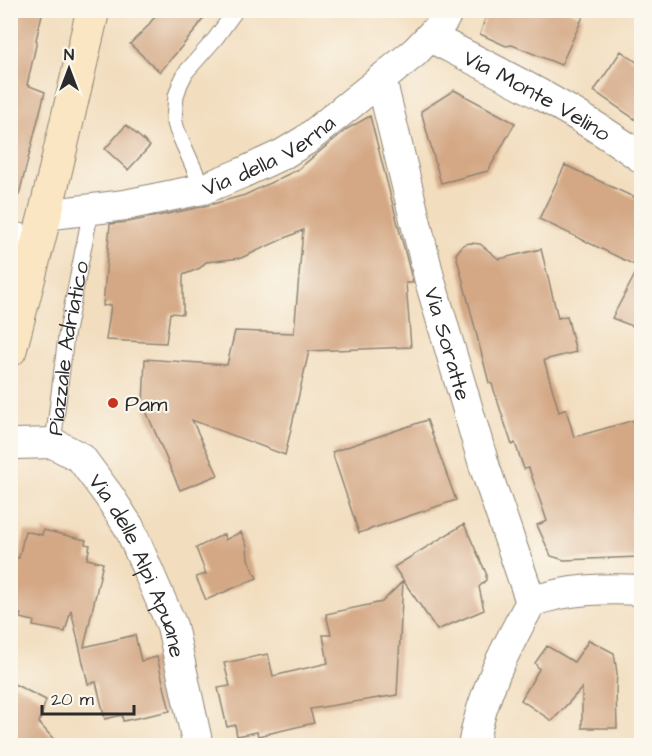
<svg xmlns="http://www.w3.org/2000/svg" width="652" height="756" font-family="'Architects Daughter',sans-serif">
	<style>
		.building { fill: #d4a885 }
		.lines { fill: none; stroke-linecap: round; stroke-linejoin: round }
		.lane-casing { stroke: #8e8474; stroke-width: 17 }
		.street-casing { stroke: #8e8474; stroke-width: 32 }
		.secondary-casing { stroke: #8e8474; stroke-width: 35 }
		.lane { stroke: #fff; stroke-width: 15 }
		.street { stroke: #fff; stroke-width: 30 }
		.secondary { stroke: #fbe6c3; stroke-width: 33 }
		.poi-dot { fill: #c8321e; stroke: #fbf7ec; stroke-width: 2 }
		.labels { text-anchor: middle; stroke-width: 4.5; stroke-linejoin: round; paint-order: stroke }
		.street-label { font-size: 22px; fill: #2b2b2b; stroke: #fbf7ec }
		.poi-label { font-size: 22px; fill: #2b2b2b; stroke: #fbf7ec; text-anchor: start }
	</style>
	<rect width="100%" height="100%" fill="#fbf7ec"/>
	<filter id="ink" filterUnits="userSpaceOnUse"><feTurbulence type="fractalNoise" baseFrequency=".0167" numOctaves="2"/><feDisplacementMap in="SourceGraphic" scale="12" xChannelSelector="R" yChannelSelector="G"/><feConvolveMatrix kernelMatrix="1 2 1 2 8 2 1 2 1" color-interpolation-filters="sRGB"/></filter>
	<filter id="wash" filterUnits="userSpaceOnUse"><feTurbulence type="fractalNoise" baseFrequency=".008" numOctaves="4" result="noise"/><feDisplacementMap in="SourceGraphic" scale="24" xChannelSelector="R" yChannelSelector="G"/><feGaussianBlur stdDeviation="1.35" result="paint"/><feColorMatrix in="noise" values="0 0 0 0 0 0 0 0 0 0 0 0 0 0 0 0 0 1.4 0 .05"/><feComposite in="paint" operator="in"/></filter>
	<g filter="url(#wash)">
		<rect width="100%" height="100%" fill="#f2ddbe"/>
		<g id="blocks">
			<path class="building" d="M10 10H43L36 40 37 41 27 85 45 92 19 195 10 194Z
				M160 10H209L194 32 160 72 130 44 146 28Z
				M488 10H567L583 17 561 65 512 45 506 46 480 34Z
				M621 51 642 66V124L594 91Z
				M454 90 515 123 488 171 441 183 421 111Z
				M370 116 413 283H406L411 347 309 351 285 455 192 420 218 475 180 490 143 404 145 359 227 365 235 331 294 333 303 230 241 258 206 262 200 268 183 275V314L170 313 166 343 106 340 111 305 103 306 110 224 128 222 206 206 245 195 297 170 347 129Z
				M126 125 150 146 128 170 105 149Z
				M565 165 642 201V330L612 318 639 267 539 219Z
				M470 243 480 244 499 259 541 249 558 318 567 316 576 352 544 360 559 412 566 409 574 437 642 418V536L639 557 564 560 551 556 537 525 547 521 529 468 524 469 515 443 512 445 492 384 489 383 456 254 463 245Z
				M427 420 456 500 359 533 332 452Z
				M464 524 486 573V580L479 587 484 610 437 630 394 567Z
				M43 530 86 540 85 544 90 545 87 559 103 563 84 647 135 635 141 661 157 657 170 711 123 721 122 715 105 719 96 682 88 684 71 610 65 632 33 626 34 621 20 618 21 614 10 612V570L13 557 19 558 25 531 42 535Z
				M241 532 247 546 248 559 257 578 206 600 196 577 206 574 196 548 224 534 225 540Z
				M403 581 397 695 310 709 314 723 258 736 257 732 237 736 235 725 227 727 218 688 230 686 224 663 268 654 273 676 328 663 323 635H331L326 614 382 602Z
				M589 640 614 653 617 673 616 690 617 728H582V688L552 721 521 700 539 669 535 663 547 646 574 662Z
				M10 682 46 700 39 723 60 746H10Z"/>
		</g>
	</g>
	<g filter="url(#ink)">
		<use href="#blocks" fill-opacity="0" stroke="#8e8474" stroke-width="1.5"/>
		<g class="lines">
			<defs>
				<g id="lane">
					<path d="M203 189 177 130 174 119 176 96 180 84 186 72 215 39 236 10"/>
					<path id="s1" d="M53 443 66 336 91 210"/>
				</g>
				<g id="street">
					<path id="s2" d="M430 37C502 74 576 110 642 158"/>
					<path id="s3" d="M381 79 430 281 485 468 531 602"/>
					<path id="s4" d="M45 215 125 205 203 189 242 173 283 154 306 140 415 52 437 29 444 19 448 10"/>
					<path d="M10 237 38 242"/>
					<path id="s5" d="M10 446 16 444 53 443 81 458 109 496 129 527 172 626 198 746"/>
					<path d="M473 746C482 693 506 648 531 602 567 589 604 588 642 590"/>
				</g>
				<path id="secondary" d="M10 350 45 215 93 10"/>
			</defs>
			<use href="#lane" class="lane-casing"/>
			<use href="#street" class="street-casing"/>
			<use href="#secondary" class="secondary-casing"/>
			<use href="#lane" class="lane"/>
			<use href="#street" class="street"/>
			<use href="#secondary" class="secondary"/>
		</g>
	</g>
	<circle class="poi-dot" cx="113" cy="403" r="6"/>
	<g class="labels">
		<g class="street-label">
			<text dy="8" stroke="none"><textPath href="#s2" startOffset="122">Via Monte Velino</textPath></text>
			<text dy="8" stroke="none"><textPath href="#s4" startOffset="234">Via della Verna</textPath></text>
			<text dy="8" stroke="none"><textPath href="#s3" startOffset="273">Via Soratte</textPath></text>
			<text dy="8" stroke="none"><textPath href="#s1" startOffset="96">Piazzale Adriatico</textPath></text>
			<text dy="8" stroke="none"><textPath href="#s5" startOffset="198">Via delle Alpi Apuane</textPath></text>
		</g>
		<g class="poi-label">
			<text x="125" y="411">Pam</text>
		</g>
	</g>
	<rect width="652" height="756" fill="none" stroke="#fbf7ec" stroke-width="36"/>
	<g transform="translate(69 69)" stroke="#fbf7ec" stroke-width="4.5" paint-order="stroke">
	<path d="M0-4.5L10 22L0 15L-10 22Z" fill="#2b2b2b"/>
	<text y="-9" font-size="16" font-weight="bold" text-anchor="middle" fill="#2b2b2b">N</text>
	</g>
	<path d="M42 705v9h92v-9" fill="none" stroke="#2b2b2b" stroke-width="3"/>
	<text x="51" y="705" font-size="18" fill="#2b2b2b" stroke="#fbf7ec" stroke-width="4.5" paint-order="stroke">20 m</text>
</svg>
